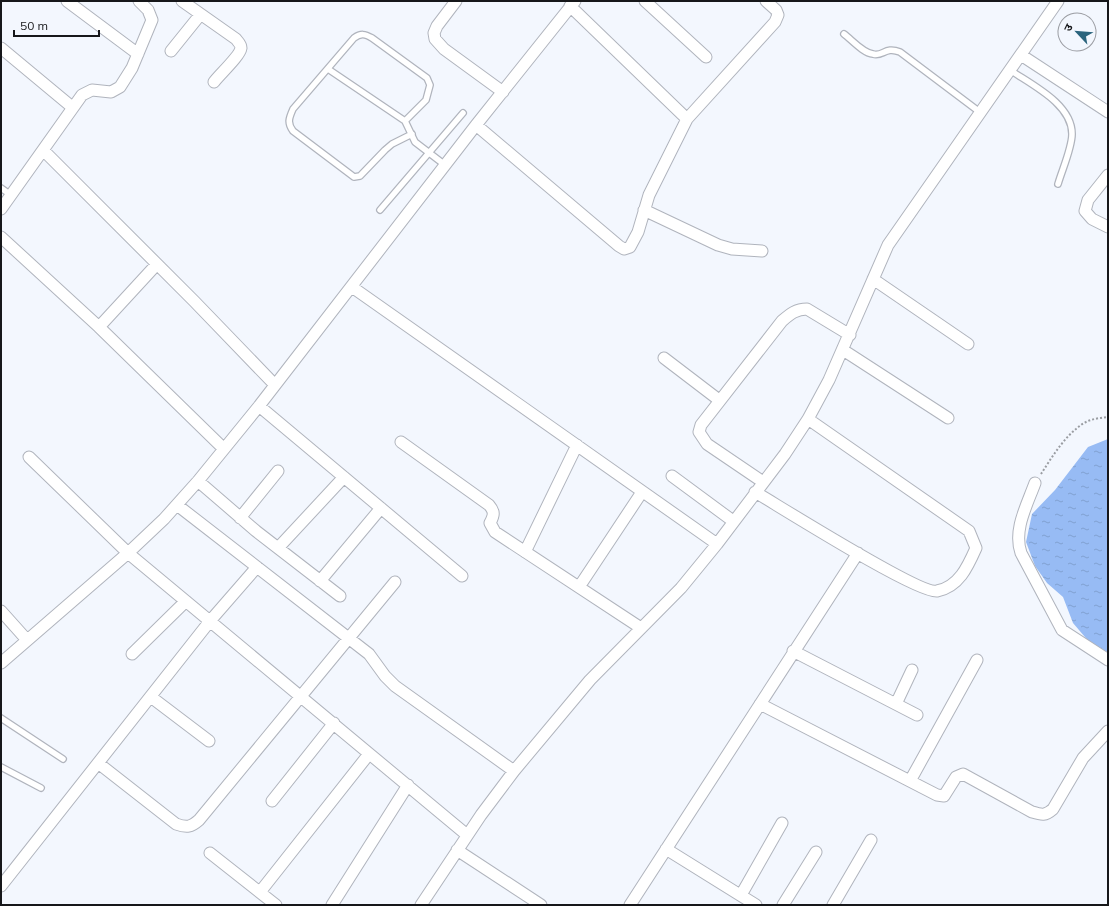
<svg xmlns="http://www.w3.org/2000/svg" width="1109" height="906" font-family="Mulish,'Noto Sans Devanagari',sans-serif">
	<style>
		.water { fill: url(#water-ripples) }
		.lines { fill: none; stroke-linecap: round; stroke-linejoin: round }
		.lane-casing { stroke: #b0b4bd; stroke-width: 8 }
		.street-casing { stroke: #b0b4bd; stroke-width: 13 }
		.path { stroke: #9a9da2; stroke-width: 2; stroke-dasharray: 2 2; stroke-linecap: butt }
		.lane { stroke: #fff; stroke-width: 5.5 }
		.street { stroke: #fff; stroke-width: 11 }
	</style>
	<defs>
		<pattern id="water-ripples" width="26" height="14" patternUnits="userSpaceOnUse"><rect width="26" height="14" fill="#97bbf4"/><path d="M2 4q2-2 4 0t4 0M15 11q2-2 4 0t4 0" fill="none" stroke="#81a0d1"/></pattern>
	</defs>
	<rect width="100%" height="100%" fill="#f3f7fe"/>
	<path class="water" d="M1108 439V652L1096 650 1073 623 1063 597 1047 583 1035 566 1026 542 1032 514 1055 490 1088 447Z"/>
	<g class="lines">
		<defs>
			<path id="lane" d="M844 34C852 40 863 53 873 54 883 57 885 46 900 52L981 113
				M328 69 405 121 415 142 445 165
				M1010 70C1032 85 1072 104 1072 134 1072 148 1062 170 1058 184
				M405 121 426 100 430 85 427 78 372 38C365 34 361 33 354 38L293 109C289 118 287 123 293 131L354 177 360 176 385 150 392 144 412 134
				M1 188 11 195
				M380 210 463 113
				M1 718 63 759
				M1 767 41 788"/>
			<path id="street" d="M67 1 138 54
				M182 1 236 39C238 42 241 44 241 48 240 56 219 75 214 82
				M456 1 437 26 434 33 435 39 444 49 503 92
				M645 1 706 57
				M570 6 687 119
				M1 48 72 107
				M171 51 200 15
				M1021 55 1108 112
				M476 125 619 246 624 249 630 247 638 232 649 195 687 119 775 22 778 15 776 10 766 1
				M44 151 194 301 275 385
				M1108 175 1088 200 1085 211 1092 219 1108 227
				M1 209 82 95 92 90 111 92 120 87 132 68 152 20 148 10 139 1
				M644 210 718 245 732 249 762 251
				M1 237 99 327 224 449
				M873 279 968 344
				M352 287 717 544
				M99 327 157 264
				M843 350 948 418
				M664 358 719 400
				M259 406 462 576
				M401 442 489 505C495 512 494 515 490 523L495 532 641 628
				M29 457 128 553 467 835
				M672 476 733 521
				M198 481 256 531 340 596
				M763 482 707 444 699 432 701 425 782 321C790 314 796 309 807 309L850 335
				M1035 483C1027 505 1013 530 1021 553L1062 630 1108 660
				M755 492C779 506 920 595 937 591 959 587 968 566 976 548L969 531 808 419
				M177 505 369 654 385 676 395 686 514 771
				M240 518 278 471
				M278 548 344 477
				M525 552 577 445
				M320 581 381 508
				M579 587 642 492
				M1 611 27 640
				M793 651 917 715
				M132 654 186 601
				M1 663 128 553 164 519 198 481 259 406 476 125 575 1
				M151 697 209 741
				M760 704 937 795 944 796 956 777 963 774 1032 812C1042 815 1045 816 1053 809L1083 758 1108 731
				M896 704 912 670
				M98 763 176 824C187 828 191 827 199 820L395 582
				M910 781 977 660
				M272 801 334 723
				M666 849 756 905
				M457 850 541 905
				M210 853 276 905
				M1 886 210 621 257 567
				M260 892 369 754
				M741 895 782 823
				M332 905 408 785
				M421 905 481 815 514 771 590 680 681 588 717 544 785 454 808 419 829 380 888 245 1058 1
				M630 905 858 553
				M783 905 816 852
				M833 905 871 840"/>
		</defs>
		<use href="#lane" class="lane-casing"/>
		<use href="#street" class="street-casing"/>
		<path class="path" d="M1041 474C1052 457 1064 437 1081 425 1089 419 1099 418 1108 417"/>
		<use href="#lane" class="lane"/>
		<use href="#street" class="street"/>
	</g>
	<rect width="1109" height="906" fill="none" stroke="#16171a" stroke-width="4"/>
	<g transform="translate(1077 32) rotate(296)"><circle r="19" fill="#f3f7fe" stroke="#9b9da3"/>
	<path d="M0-3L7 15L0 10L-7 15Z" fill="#2b647d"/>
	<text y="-6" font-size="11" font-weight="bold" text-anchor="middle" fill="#16171a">उ</text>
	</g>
	<path d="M14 30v6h85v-6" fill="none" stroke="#16171a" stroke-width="2"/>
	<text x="20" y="30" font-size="12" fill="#16171a" stroke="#f3f7fe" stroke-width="3" paint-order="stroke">50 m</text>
</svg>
